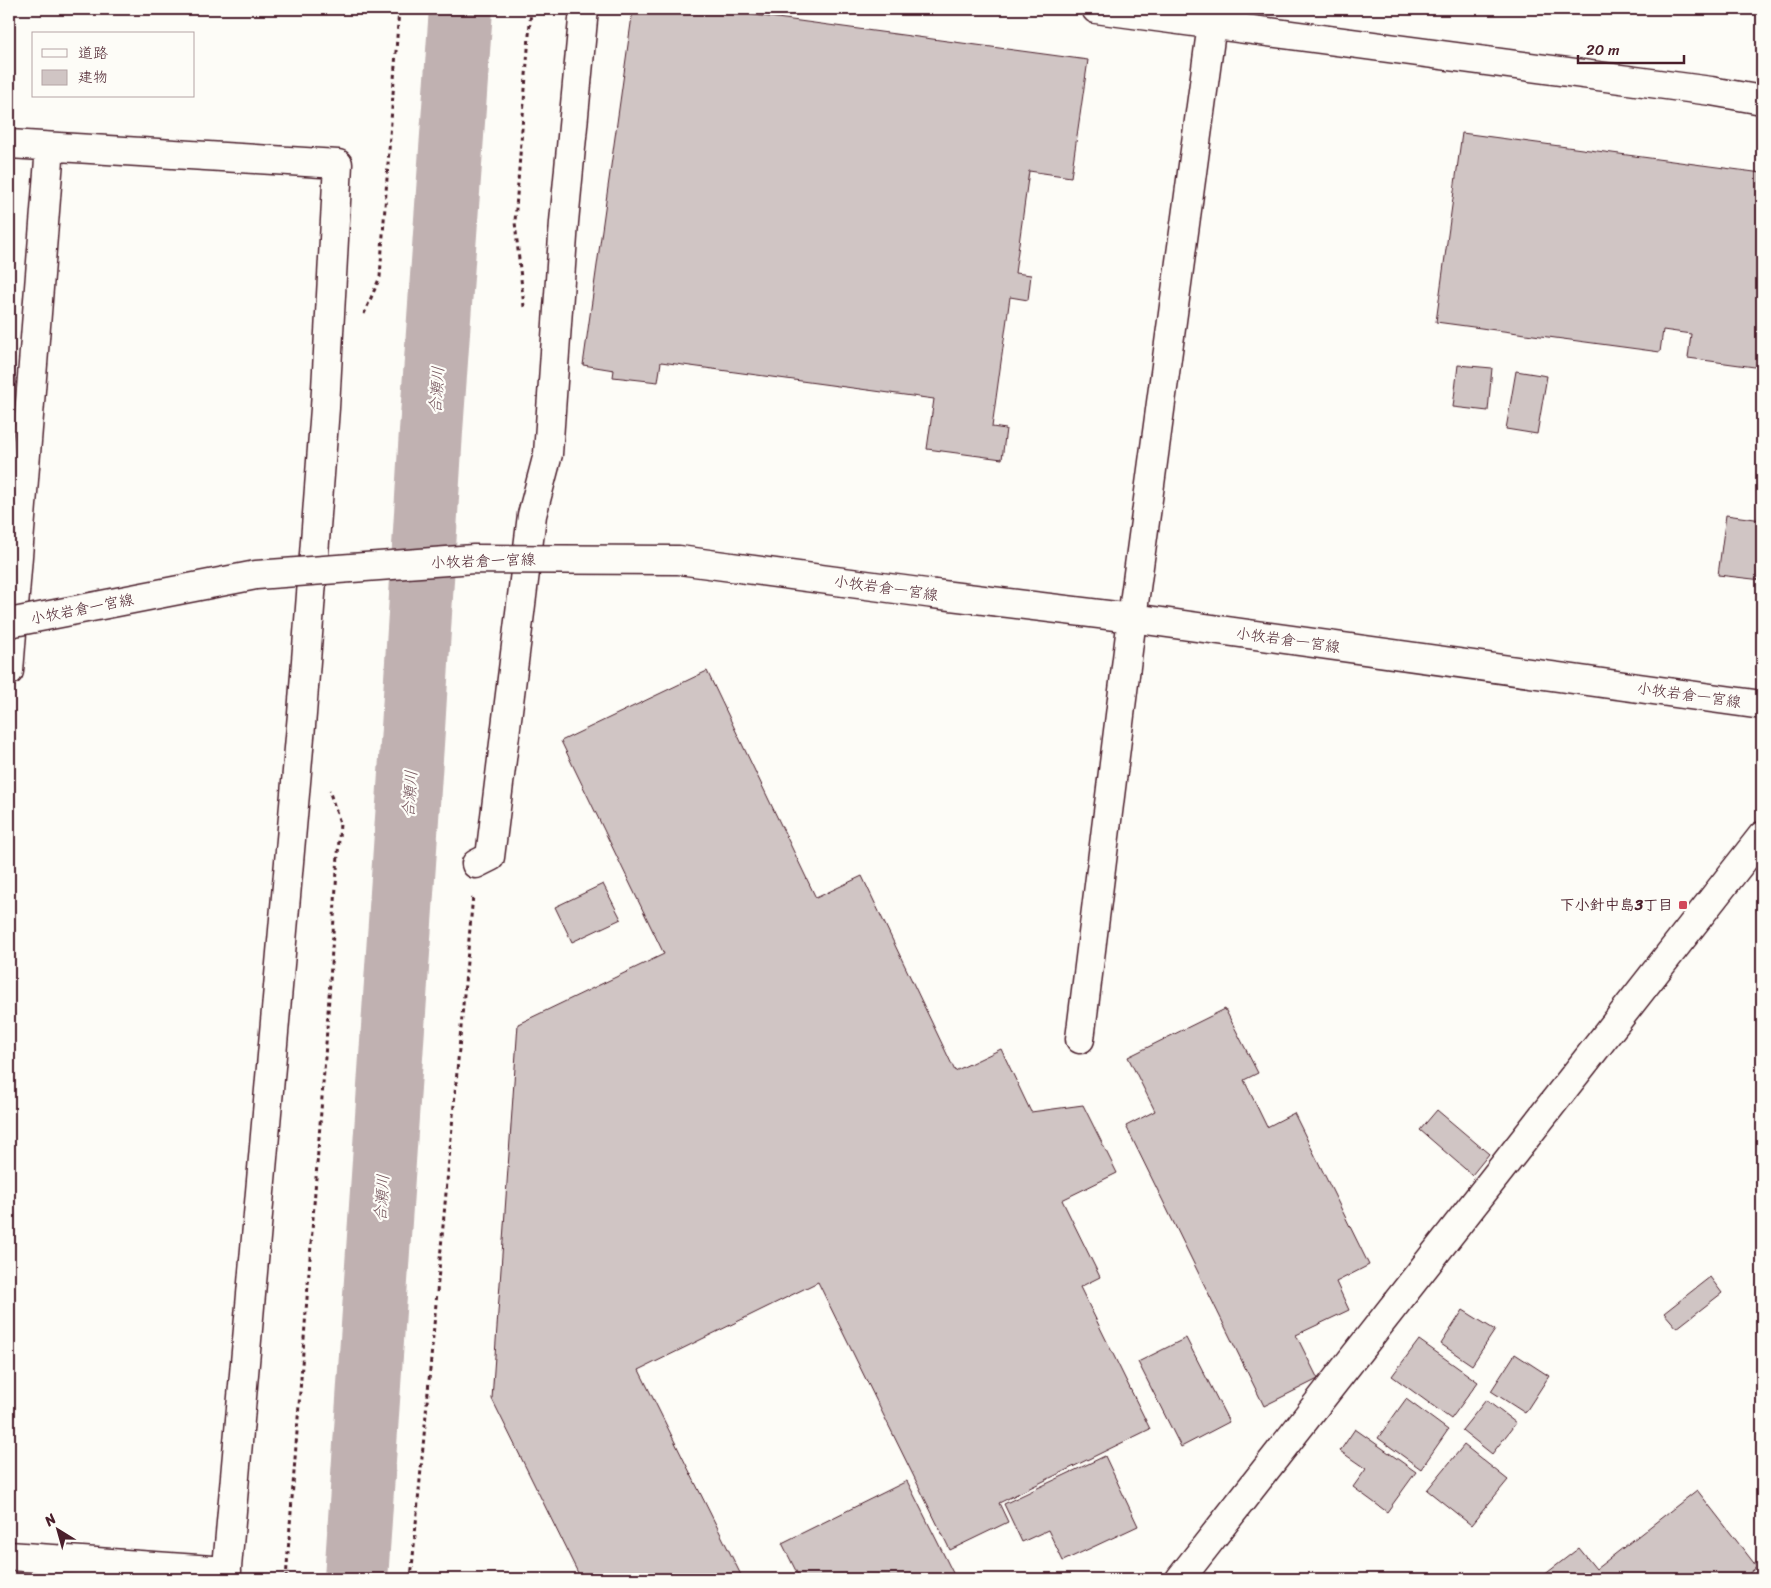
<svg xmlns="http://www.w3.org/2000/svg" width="1771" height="1588" font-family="Sriracha,'Klee One',sans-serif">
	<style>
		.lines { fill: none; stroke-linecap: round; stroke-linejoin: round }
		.river { stroke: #c0b1b1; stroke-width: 64 }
		.building { fill: #d0c5c4; stroke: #4a1f2b }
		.minor-casing { stroke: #4a1f2b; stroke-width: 31 }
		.tertiary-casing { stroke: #4a1f2b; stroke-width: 31 }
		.secondary-casing { stroke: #4a1f2b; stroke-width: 31 }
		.path { stroke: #4a1f2b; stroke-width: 3; stroke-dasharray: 4 4; stroke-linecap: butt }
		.minor { stroke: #fdfcf7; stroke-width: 28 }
		.tertiary { stroke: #fdfcf7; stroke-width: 28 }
		.secondary { stroke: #fdfcf7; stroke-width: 28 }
		.secondary-bridge-casing { stroke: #4a1f2b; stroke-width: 31; stroke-linecap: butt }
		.secondary-bridge { stroke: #fdfcf7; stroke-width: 28 }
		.poi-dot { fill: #d1495b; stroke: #fdfcf7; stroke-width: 2 }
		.labels { text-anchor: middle; stroke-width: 4.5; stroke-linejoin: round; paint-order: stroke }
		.street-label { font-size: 15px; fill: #4a1f2b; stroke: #fdfcf7 }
		.poi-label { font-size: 15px; font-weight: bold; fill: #4a1f2b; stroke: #fdfcf7; text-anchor: end }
		.water-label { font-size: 16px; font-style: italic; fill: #73525a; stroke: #fdfcf7 }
	</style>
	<rect width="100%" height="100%" fill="#fdfcf7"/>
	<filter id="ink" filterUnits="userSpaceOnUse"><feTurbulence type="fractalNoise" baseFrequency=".02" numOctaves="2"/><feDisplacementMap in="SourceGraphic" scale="10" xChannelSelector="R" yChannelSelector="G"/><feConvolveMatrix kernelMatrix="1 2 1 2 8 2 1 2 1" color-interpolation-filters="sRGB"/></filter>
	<g filter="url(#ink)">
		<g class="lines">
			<path class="river" d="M356 1579 413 729 431 431 461 9"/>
		</g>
		<path class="building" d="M633 9H710L1088 60 1071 177 1029 171 1015 273 1031 275 1028 300 1010 297 992 427 1006 429 1002 459 927 449 934 399 661 362 658 382 613 377 614 370 583 365Z
			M1462 133 1762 173V368L1688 358 1691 334 1663 330 1660 352 1436 322Z
			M1458 365 1492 368 1488 411 1453 407Z
			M1516 371 1547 376 1537 434 1506 429Z
			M1726 515 1762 520V580L1718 575Z
			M707 671 816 898 862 876 955 1071 1001 1049 1031 1112 1083 1105 1117 1173 1062 1200 1100 1277 1080 1287 1150 1429 999 1503 1008 1522 950 1550 818 1282 639 1370 743 1579H581L492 1399 518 1024 664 954 561 741Z
			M603 884 621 919 572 942 555 907Z
			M1225 1009 1258 1073 1244 1080 1267 1127 1294 1113 1369 1265 1336 1282 1349 1310 1296 1335 1318 1379 1264 1406 1126 1126 1155 1111 1128 1057Z
			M1437 1110 1489 1154 1472 1175 1420 1130Z
			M1710 1277 1722 1293 1677 1328 1664 1313Z
			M1463 1310 1495 1330 1472 1365 1441 1344Z
			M1186 1338 1229 1422 1181 1447 1138 1362Z
			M1419 1340 1478 1382 1451 1419 1392 1376Z
			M1515 1354 1549 1376 1525 1413 1491 1391Z
			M1406 1399 1448 1430 1421 1469 1378 1438Z
			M1486 1400 1516 1423 1492 1454 1462 1430Z
			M1355 1429 1416 1472 1387 1512 1353 1487 1366 1469 1340 1451Z
			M1464 1445 1508 1480 1471 1525 1427 1490Z
			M1105 1456 1138 1526 1063 1561 1048 1530 1022 1542 1004 1504Z
			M907 1481 956 1579H800L782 1543Z
			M1697 1490 1757 1567 1742 1579H1539L1579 1548 1596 1569Z"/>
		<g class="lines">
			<defs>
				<path id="minor" d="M1096 9 1711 91 1762 100
					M9 144 338 164 325 408 302 714 226 1579
					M9 671 50 147
					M476 864 490 857 532 515 548 454 564 222 584 9
					M1080 1039 1132 618 1214 9
					M9 1556 227 1571"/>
				<path id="tertiary" d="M1180 1579 1762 836"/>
				<path id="secondary" d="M934 594 1132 618 1762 705"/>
			</defs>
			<use href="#minor" class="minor-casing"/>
			<use href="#tertiary" class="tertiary-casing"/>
			<use href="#secondary" class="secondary-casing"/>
			<path class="path" d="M524 307 515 222 531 9
				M364 314 380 277 399 9
				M286 1579 326 1044 340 823 329 790
				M411 1579 473 895"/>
			<use href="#minor" class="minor"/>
			<use href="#tertiary" class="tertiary"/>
			<use href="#secondary" class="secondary"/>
			<defs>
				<path id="secondary-bridge" d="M9 623 256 575 474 559 679 560 934 594"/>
			</defs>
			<use href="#secondary-bridge" class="secondary-bridge-casing"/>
			<use href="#secondary-bridge" class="secondary-bridge"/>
		</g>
	</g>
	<rect class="poi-dot" x="1678" y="900" width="10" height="10" rx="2.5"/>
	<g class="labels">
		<g class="street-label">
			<text transform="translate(483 561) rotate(-2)" y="5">小牧岩倉一宮線</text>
			<text transform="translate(886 588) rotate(8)" y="5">小牧岩倉一宮線</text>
			<text transform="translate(82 609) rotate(-11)" y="5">小牧岩倉一宮線</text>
			<text transform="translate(1288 640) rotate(8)" y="5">小牧岩倉一宮線</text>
			<text transform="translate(1689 695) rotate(8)" y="5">小牧岩倉一宮線</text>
		</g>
		<g class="poi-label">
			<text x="1673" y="910">下小針中島3丁目</text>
		</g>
		<g class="water-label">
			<text transform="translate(436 390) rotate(-86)" y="6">合瀬川</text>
			<text transform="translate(409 794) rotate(-86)" y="6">合瀬川</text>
			<text transform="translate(381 1198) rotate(-86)" y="6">合瀬川</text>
		</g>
	</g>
	<rect width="1771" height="1588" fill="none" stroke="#fdfcf7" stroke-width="30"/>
	<rect x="15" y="15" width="1741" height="1558" fill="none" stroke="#4a1f2b" stroke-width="2" filter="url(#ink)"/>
	<rect x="32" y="32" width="162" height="65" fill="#fdfcf7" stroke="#b5a4a5"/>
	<rect x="42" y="49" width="25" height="8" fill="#fdfcf7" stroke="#b5a4a5"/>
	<text x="78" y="58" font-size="15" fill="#4a1f2b">道路</text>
	<rect x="42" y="70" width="25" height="15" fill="#d0c5c4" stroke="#b5a4a5"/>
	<text x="78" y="82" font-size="15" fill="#4a1f2b">建物</text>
	<g transform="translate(58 1530) rotate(323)" stroke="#fdfcf7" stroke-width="4" paint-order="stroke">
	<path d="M0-4L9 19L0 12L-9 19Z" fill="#4a1f2b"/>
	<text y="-8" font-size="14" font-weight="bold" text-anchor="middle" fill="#4a1f2b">N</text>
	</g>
	<path d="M1578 55v8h106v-8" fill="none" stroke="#4a1f2b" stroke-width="2.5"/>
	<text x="1586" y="55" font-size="15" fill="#4a1f2b" stroke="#fdfcf7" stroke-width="4" paint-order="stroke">20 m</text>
</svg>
